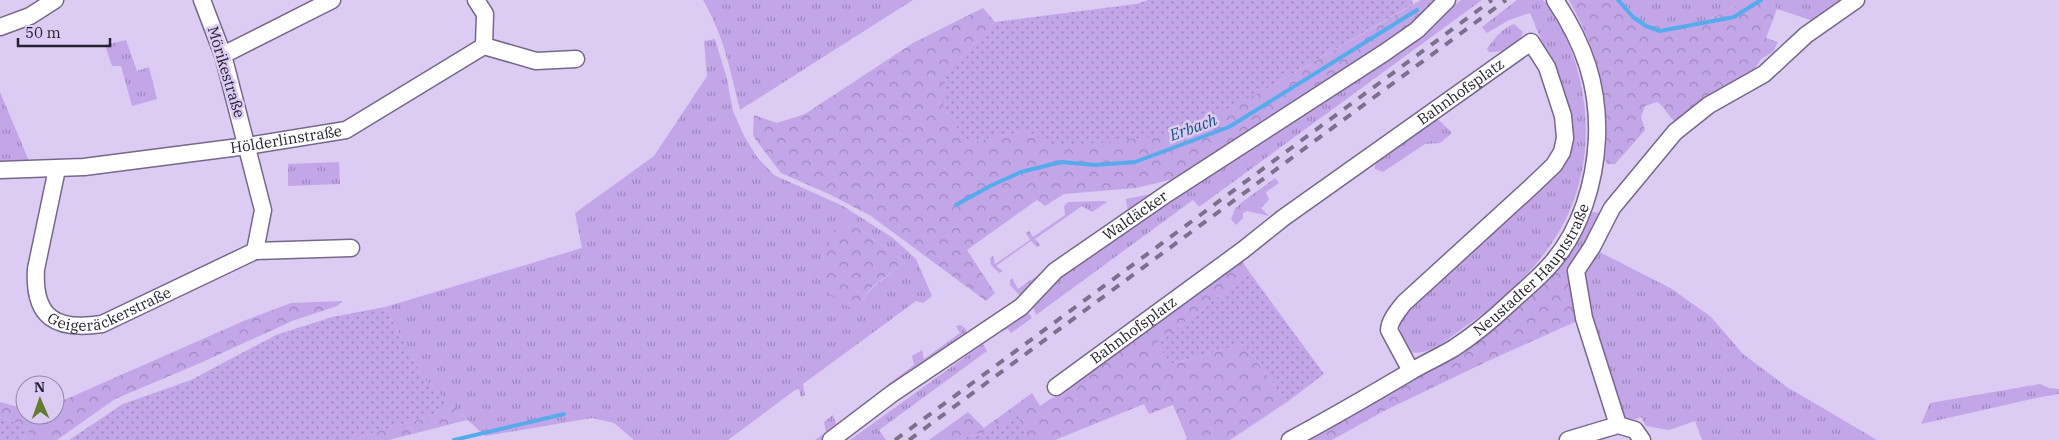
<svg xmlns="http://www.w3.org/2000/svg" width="2059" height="440" font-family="'IBM Plex Serif',serif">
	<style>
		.grass { fill: url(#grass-tufts); fill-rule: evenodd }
		.forest { fill: url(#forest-crowns) }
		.garden { fill: url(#garden-dots) }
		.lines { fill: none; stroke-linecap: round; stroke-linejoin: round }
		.stream { stroke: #56abec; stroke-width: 4 }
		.minor-casing { stroke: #76678b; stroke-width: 19 }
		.minor { stroke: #fff; stroke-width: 16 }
		.rail { stroke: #7c718c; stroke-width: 4; stroke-dasharray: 9 9; stroke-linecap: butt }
		.labels { text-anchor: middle; stroke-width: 5; stroke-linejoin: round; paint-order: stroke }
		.street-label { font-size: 15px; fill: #272130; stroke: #dcccf4 }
		.water-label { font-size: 16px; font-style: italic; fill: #17557f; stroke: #dcccf4 }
	</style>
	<defs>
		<pattern id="grass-tufts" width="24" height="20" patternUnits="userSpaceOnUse" patternTransform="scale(1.25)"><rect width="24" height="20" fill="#c2a6e7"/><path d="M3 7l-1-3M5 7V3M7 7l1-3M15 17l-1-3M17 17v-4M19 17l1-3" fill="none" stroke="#9e87bc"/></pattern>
		<pattern id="forest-crowns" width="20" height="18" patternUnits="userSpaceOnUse" patternTransform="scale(1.25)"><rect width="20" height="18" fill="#c2a6e7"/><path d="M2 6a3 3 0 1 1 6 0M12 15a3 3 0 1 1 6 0" fill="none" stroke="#9e87bc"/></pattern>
		<pattern id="garden-dots" width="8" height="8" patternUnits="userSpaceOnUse" patternTransform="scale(1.25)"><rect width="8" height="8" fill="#c2a6e7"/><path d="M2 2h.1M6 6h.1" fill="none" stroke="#9e87bc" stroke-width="1.8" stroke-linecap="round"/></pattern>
	</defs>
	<rect width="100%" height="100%" fill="#dcccf4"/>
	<path class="grass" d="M703 0H913L740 110C730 70 724 36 703 0Z
		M1461 0H1482L1199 207 1193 200 1036 315 1031 302 1074 266 1440 17Z
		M1517 0H1543L1548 5C1593 72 1600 166 1557 235 1534 272 1501 302 1466 326 1450 337 1430 357 1410 352 1402 337 1395 327 1404 312L1515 212 1563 157 1555 73 1530 13 1509 20 1487 33 1482 27Z
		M1619 0H1748C1720 14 1682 37 1649 25 1637 20 1628 9 1619 0Z
		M1772 0H1856L1822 24 1777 9Z
		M1514 24 1523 32C1518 48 1504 52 1489 52L1487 49C1495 38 1501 29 1514 24Z
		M715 39 727 79 733 111 744 136 757 157 774 175 843 206 893 238 916 259 932 296 923 303 916 301 803 384 805 395 801 397 799 389 795 390 728 440H634L614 423 592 418 485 436 424 379 385 307 582 248 575 213 654 156 707 76 704 41ZM851 223 905 262 872 288 854 310Z
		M126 40 137 71 149 67 157 99 132 106 121 66H112L105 45Z
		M0 92 29 161H0Z
		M1436 117 1452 133 1440 143 1425 144 1383 172 1375 169V165L1379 158Z
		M339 162 340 184 288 186V164Z
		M1275 178 1279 183 1266 192 1269 200 1261 208 1269 216 1247 211 1243 213V218L1236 225 1231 219 1235 209 1241 203Z
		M1151 194 1153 196 1020 296 1010 285V280L1012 278 1018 289 1128 212 1126 199Z
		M1104 201 1107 202 1092 212 1082 206 1035 239 1040 245 1037 247 1031 241 996 266 1003 271 999 273 991 265 990 258 993 256 995 264 1030 240 1026 233 1029 231 1033 237 1065 215 1064 206 1068 202Z
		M1592 212 1599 213 1603 226 1592 248 1672 289 1711 317 1743 354 1787 387 1877 440H1702L1695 421 1669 430 1646 426 1641 417 1618 425 1584 318 1552 272 1587 214Z
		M1025 308 1032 318 1011 333 1008 329 988 336Z
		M960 325 965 328 967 333 821 440H815L826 432 824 422 833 415 836 424 914 365 912 356 922 350 924 359 960 333 956 326Z
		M983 344 987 351 879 430 886 440H850Z
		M2040 384 2049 388 2059 389V394L2041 397 1921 424 1930 403Z"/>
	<path class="forest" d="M1421 0H1441L1411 30 1182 177 1136 188 1064 194 1045 206 1037 200 967 250 995 293 986 301 871 216 831 195 781 173 753 136 754 115 777 123 805 114 913 43 983 8 995 22 945 74 967 143 1025 131 1058 147 1265 90Z
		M1569 0H1619L1636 17 1649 25 1675 28 1712 18 1748 0H1772L1777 9 1766 38 1778 42 1773 52 1761 59 1749 78 1676 123C1669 117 1665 107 1657 102L1645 106 1641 117 1645 130 1615 164H1607L1605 159C1611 96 1599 55 1569 0Z
		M851 223 905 262 872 287 854 310 830 295 823 271 832 231Z
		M1240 258 1250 273 1157 343 1170 364 1244 344 1287 402 1230 440H1185L1187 438 1173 405 1149 414 1144 404 1055 440H1028L1018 417 985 432 957 440H929L968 412 984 428 1032 393 1040 406 1052 398 1061 396 1104 360Z
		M1576 271 1584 318 1490 360 1384 411 1332 440H1302L1552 272Z
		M343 301 337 306 292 321 198 364 115 399 57 440H22L29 433 24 426 0 417V402L25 409V415H55V404L246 320 291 303Z
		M452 404 467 420 389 440H348L431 416Z"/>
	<path class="garden" d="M1148 0H1412L1413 4 1265 90 1177 134 1057 147 1025 131 967 143 943 107 945 74 995 22 1136 4Z
		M1250 273 1324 374 1287 402 1244 344 1170 364 1157 343Z
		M385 307 424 379 452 404 431 416 348 440H69L123 404 191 380 276 335 332 317Z
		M1018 416 1028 440H957L985 432Z
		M0 417 24 426 29 433 22 440H0Z"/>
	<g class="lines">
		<path class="stream" d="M1618 0 1633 17 1646 26 1660 31 1734 17 1761 0
			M956 205 990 186 1021 172 1061 162 1095 165 1135 162 1229 127 1417 10
			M454 440 564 414"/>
		<defs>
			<g id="minor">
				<path d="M476 0 485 14 484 46"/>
				<path d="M0 27 30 16 55 0"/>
				<path d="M223 55 332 0"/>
				<path id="s1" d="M57 169 36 269C33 318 56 331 102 324L255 251 263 210 223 55 202 0"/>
				<path id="s2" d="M0 170 84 167 247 146 346 130 484 46 536 61 576 59"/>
				<path d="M255 251 351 248"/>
				<path id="s3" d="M1056 387 1243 250 1283 218 1531 42 1547 67 1563 116 1565 138 1562 152 1554 165 1532 186 1404 303C1398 311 1390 319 1389 330L1411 371"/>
				<path d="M1618 425 1584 318 1576 271 1592 247 1612 208 1675 132 1709 105 1764 74 1806 35 1856 0"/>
				<path id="s4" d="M831 440 893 393 1021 307 1055 271 1168 193 1384 53 1417 30 1447 0"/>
				<path id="s5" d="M1290 440C1330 419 1369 396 1408 373 1423 364 1439 357 1454 348 1474 335 1493 319 1510 303 1524 290 1539 278 1551 264 1581 230 1595 182 1597 138 1599 85 1584 44 1555 0"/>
				<path d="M1568 440 1618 425 1635 430 1642 440"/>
			</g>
		</defs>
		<use href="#minor" class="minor-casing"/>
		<use href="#minor" class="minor"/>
		<path class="rail" d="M895 440 1492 0
			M909 440 1506 0"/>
	</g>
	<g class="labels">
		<g class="street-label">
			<text transform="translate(226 72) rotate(73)" y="5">Mörikestraße</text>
			<text dy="5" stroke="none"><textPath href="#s3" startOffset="501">Bahnhofsplatz</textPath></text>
			<text dy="5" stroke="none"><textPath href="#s2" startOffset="288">Hölderlinstraße</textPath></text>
			<text dy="5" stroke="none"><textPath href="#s4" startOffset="379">Waldäcker</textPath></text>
			<text dy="5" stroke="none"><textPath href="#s5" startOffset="300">Neustadter Hauptstraße</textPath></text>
			<text dy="5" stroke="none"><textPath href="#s1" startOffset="218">Geigeräckerstraße</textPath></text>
			<text dy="5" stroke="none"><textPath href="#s3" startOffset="96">Bahnhofsplatz</textPath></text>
		</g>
		<g class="water-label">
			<text transform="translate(1193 127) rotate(-20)" y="6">Erbach</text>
		</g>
	</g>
	<g transform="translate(40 400) rotate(358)"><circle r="24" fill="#dcccf4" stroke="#9488a6"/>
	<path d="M0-4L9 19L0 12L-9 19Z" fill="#657c2e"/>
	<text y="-8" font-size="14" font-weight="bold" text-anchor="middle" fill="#272130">N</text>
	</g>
	<path d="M18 38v8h92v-8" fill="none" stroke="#272130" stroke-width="2.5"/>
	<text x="25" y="38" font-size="15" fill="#272130" stroke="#dcccf4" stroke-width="4" paint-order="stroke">50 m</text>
</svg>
